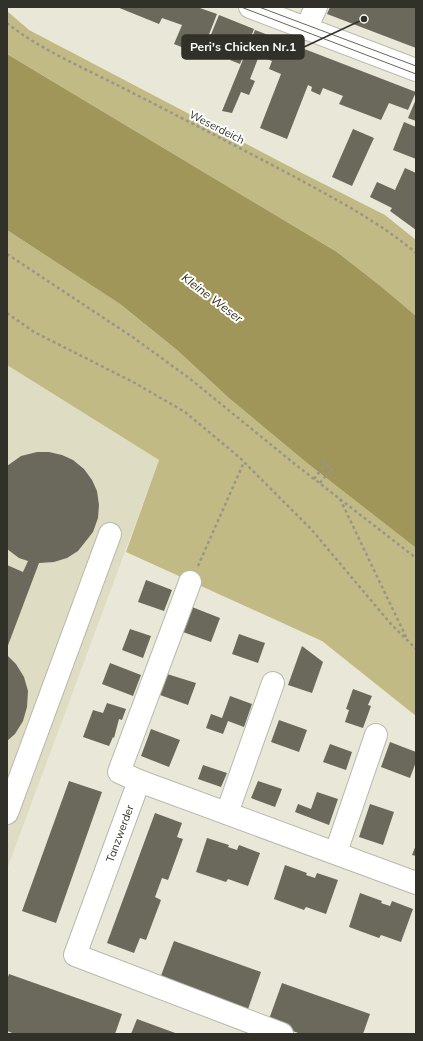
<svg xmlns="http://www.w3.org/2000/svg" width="423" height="1041" font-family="Mulish,sans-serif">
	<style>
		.built { fill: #dfdcc4 }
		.green { fill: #c2ba84 }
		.water { fill: #a0965a }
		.building { fill: #6b695b }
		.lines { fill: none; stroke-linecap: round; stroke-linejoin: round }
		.minor-casing { stroke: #bbb9aa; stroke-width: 24 }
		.path { stroke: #97968a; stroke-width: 2.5; stroke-dasharray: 3 3; stroke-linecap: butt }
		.minor { stroke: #fff; stroke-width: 22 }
		.tram { stroke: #67665d; stroke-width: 1 }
		.labels { text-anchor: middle; stroke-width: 4; stroke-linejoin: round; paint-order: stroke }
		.street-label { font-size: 11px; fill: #31312a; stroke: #fff }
		.water-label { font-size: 12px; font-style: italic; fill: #322e11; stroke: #fff }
		.leader { fill: none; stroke: #31312a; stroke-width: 1.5 }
		.callout-dot { fill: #31312a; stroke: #fff; stroke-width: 1.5 }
		.callout { fill: #31312a; stroke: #31312a; stroke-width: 1.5 }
		.callout-label { font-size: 12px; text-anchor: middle; font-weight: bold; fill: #fff }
	</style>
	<rect width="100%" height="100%" fill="#e9e7d7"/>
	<path class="built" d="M7 365 159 460 7 869Z"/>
	<path class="green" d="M7 11 29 30 298 171 385 215 416 240V316L383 288 337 252 7 54Z
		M7 230 120 304 177 350 230 399 307 463 416 548V716L322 641 126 552 159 460 7 365Z"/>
	<path class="water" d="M7 54 337 252 383 288 416 316V548L307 463 230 399 177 350 120 304 7 230Z"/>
	<path class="building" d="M117 7H197L217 14 201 55 174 44 182 25 162 18 159 24Z
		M330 7H416V48L327 14Z
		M219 15 254 29 240 64 230 60 232 55 227 53 226 57 205 49Z
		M255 30 416 92 408 110 389 103 381 120 339 104 343 96 323 88 320 95 311 91 312 87 308 85 287 139 260 128 281 74 269 69 272 61 259 56 250 79 255 81 249 95 241 92 232 113 222 111Z
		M416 99V121L408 118Z
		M404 122 416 127V159L393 150Z
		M353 129 374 138 352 186 332 177Z
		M405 168 416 173V230L390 211 392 208 370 197 377 182 395 190Z
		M37 452H49L62 455 73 460 84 469 92 480 97 491 99 505 98 518 93 532 78 551 67 558 54 562 39 563 7 648V565L23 572 28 561 19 558 7 549V466L21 456Z
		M146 580 172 590 164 611 138 602Z
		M192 607 220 618 211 642 183 632Z
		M130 629 151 636 143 658 122 650Z
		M239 634 265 643 258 663 232 654Z
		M302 646 323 662 312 693 288 685Z
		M7 655 16 664 24 677 28 691 27 707 23 721 15 734 7 741Z
		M110 663 141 675 133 696 102 684Z
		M167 674 196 683 188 705 160 695Z
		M353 689 372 696 368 705 371 706 363 728 345 722 349 710 346 709Z
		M230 696 252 704 244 727 228 721 223 734 206 728 211 714 222 718Z
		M107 703 126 709 122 720 119 719 114 738 113 737 109 746 83 737 93 710 103 713Z
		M279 720 307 730 299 752 271 742Z
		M151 729 180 740 169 767 141 756Z
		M390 742 416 752V762L410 778 381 767Z
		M330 744 352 752 346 770 323 762Z
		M203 765 227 773 221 787 198 779Z
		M69 781 102 792 56 923 22 911Z
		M258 781 282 789 275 807 251 798Z
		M317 792 338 799 329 825 295 812 298 804 311 809Z
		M370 804 394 812 383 845 359 837Z
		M155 813 182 823 177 837 183 839 168 880 162 878 155 897 161 900 146 940 140 938 134 953 107 943Z
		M207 838 229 845 228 847 237 850 239 845 260 853 248 886 228 879 226 882 196 872Z
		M416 845V856L412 855Z
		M285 865 307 873 306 875 315 878 317 873 338 880 326 914 306 907 304 910 274 899Z
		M360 893 382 901 381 903 390 906 392 901 413 909 401 942 381 935 379 938 349 927Z
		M174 941 261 972 247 1012 159 981Z
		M9 974 122 1014 115 1034H15L7 1031V980Z
		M282 983 370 1014 363 1034H301L268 1022Z
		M137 1019 178 1034H131Z"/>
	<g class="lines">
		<defs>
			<g id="minor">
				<path d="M250 7 416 70"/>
				<path d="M306 29 316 7"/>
				<path d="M139 781 119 772 190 582"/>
				<path d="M7 813 110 534"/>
				<path d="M227 813 273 683"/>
				<path d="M336 852 376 735"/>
				<path id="s1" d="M282 1034 75 955 139 781 416 883"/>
			</g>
		</defs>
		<use href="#minor" class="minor-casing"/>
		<path class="path" d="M7 23C39 49 86 69 123 88 180 117 236 146 293 176 335 199 378 221 416 253
			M7 254 134 338 189 378 296 465 416 558
			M7 313 34 332 133 382 185 412 239 457 311 529 390 623 416 649
			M322 461 334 472
			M314 479 325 464
			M320 483 331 469
			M340 499 407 639
			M198 566 244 462"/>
		<use href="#minor" class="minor"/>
		<path class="tram" d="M241 7 416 74
			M259 7 416 66"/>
	</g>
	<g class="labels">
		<g class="street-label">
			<text transform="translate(217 127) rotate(27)" y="4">Weserdeich</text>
			<text dy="4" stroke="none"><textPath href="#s1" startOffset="351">Tanzwerder</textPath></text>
		</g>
		<g class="water-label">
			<text transform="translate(212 298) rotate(37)" y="4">Kleine Weser</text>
		</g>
	</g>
	<path class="leader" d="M364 19L304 47"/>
	<circle class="callout-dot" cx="364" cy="19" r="4"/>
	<rect class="callout" x="182" y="35" width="122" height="24" rx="4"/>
	<g class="callout-label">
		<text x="243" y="51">Peri's Chicken Nr.1</text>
	</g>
	<rect width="423" height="1041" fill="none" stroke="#31312a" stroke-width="16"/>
</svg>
